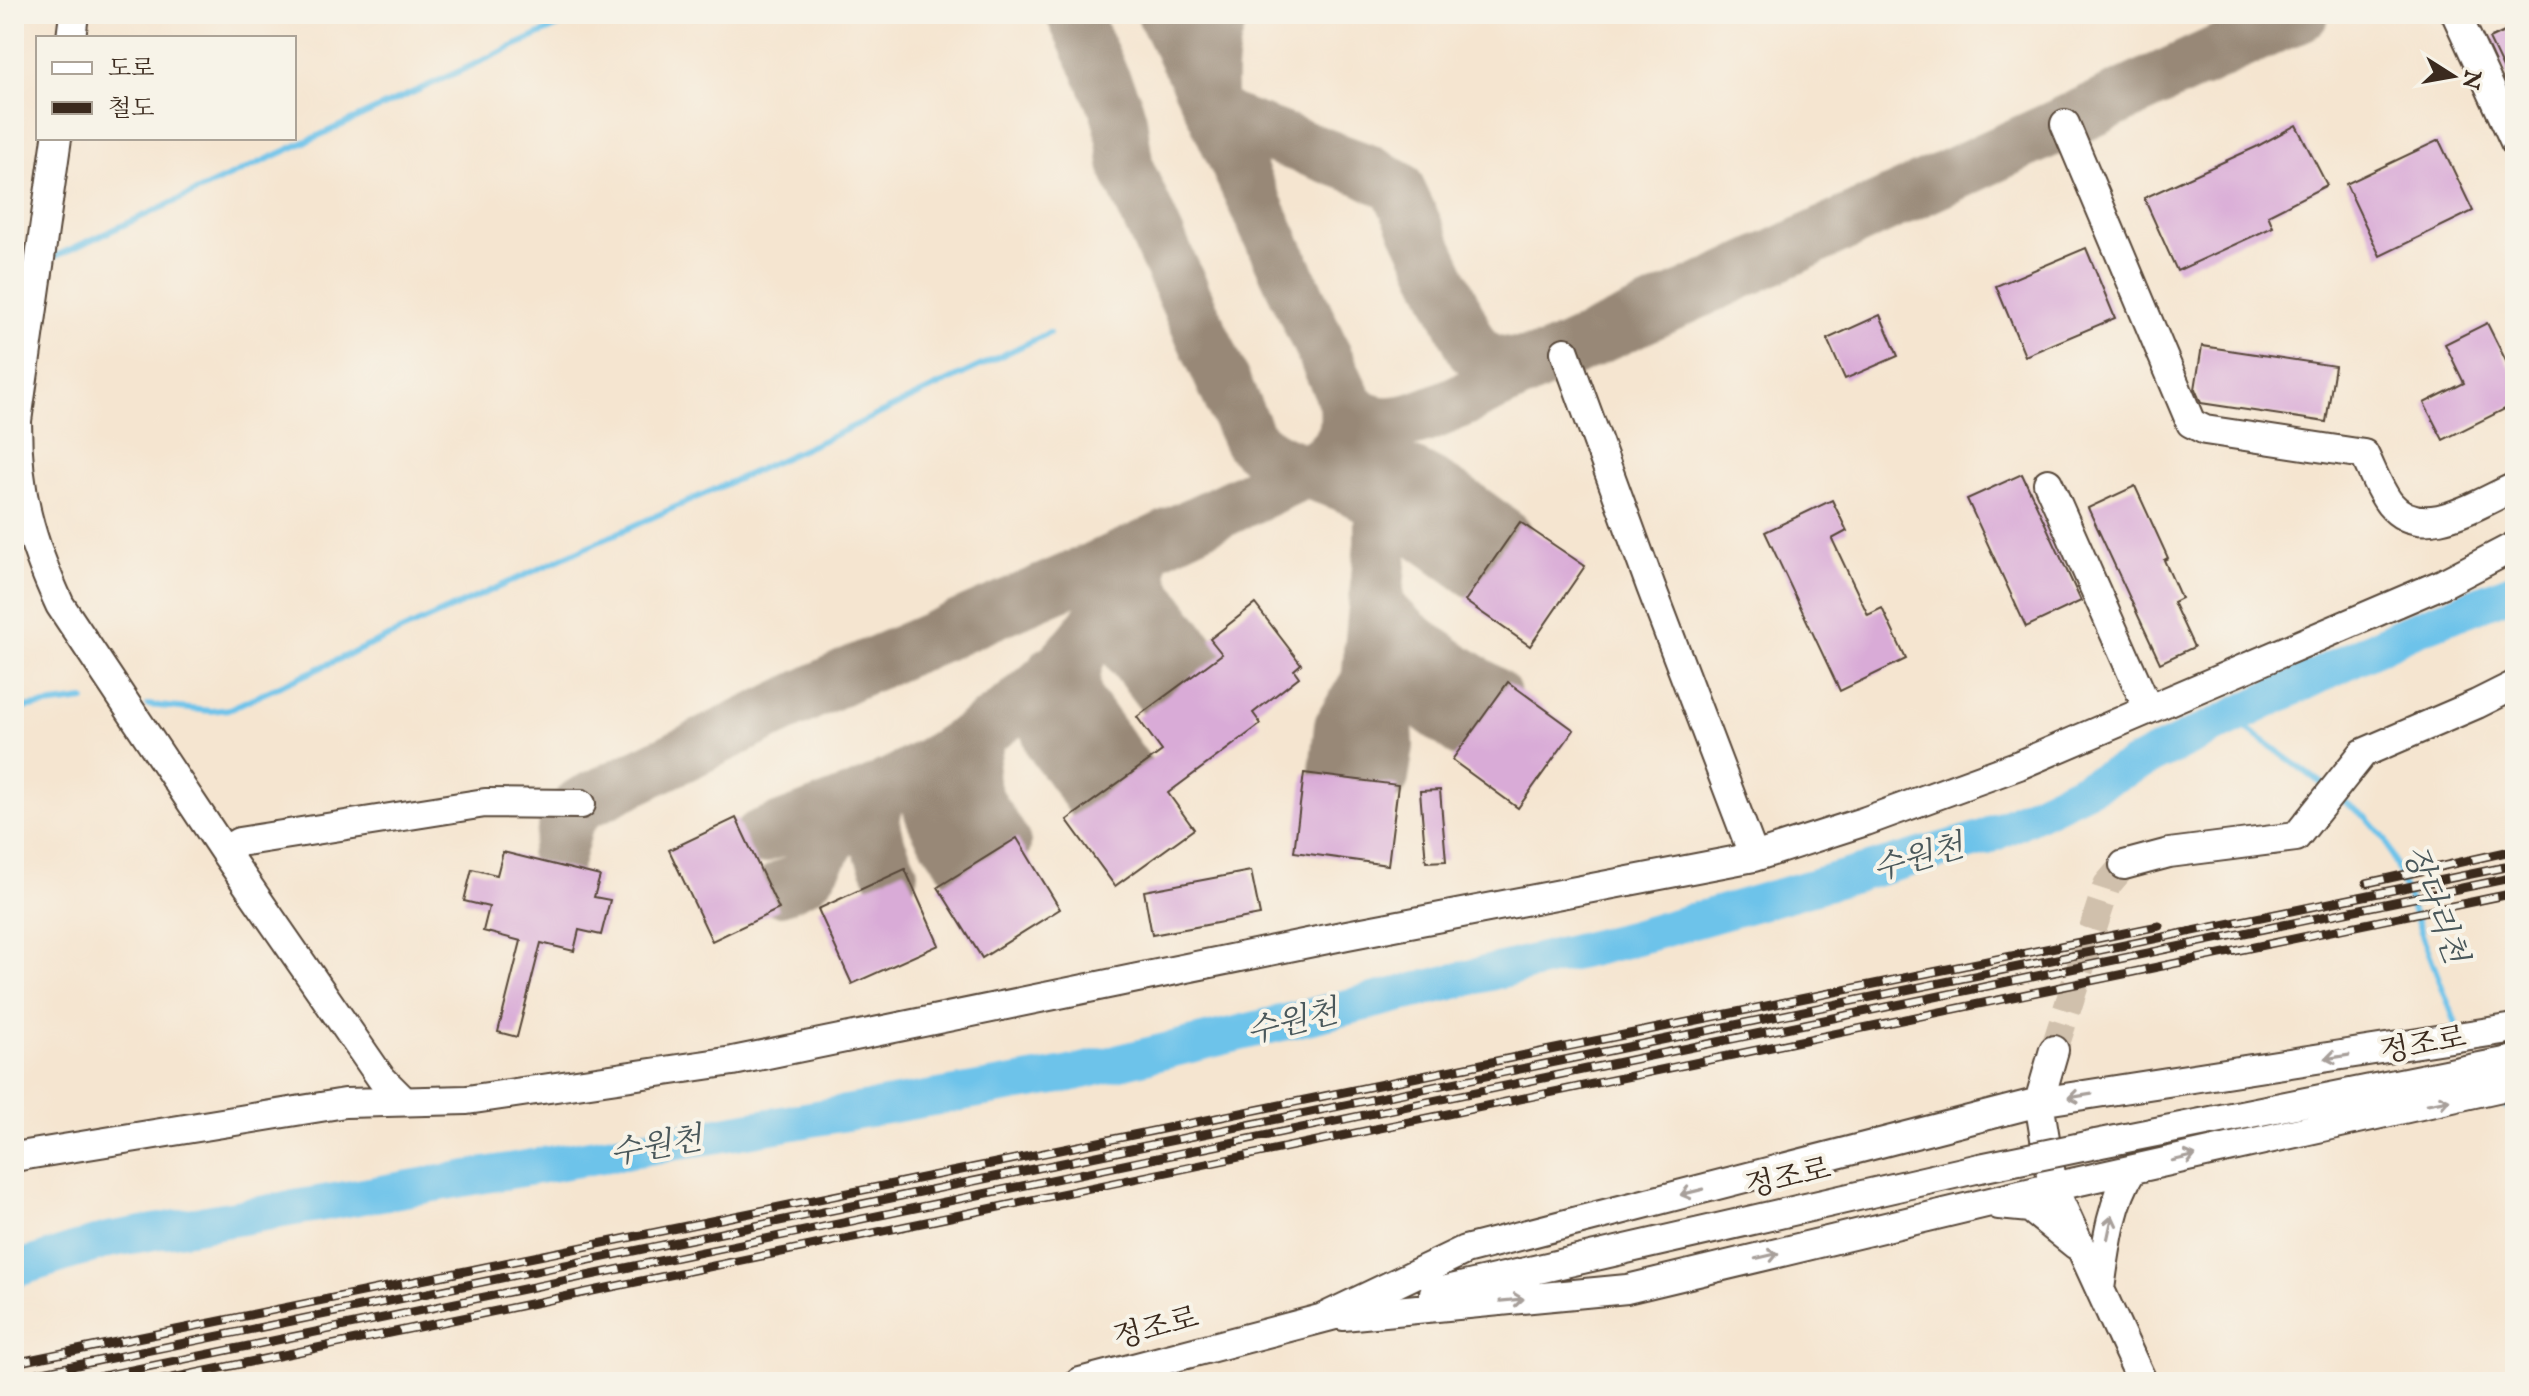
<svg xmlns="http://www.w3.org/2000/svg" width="2529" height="1396" font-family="'IM FELL English','Noto Serif KR',serif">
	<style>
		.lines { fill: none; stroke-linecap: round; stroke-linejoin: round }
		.stream { stroke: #6dc3ea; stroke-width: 6 }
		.river { stroke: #6dc3ea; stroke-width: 36 }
		.taxiway { stroke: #988877; stroke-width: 54 }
		.building { fill: #d9abd7 }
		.minor-tunnel { stroke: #d0c0ac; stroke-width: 28; stroke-dasharray: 28 14; stroke-linecap: butt }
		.minor-casing { stroke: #574639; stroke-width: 32 }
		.minor { stroke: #fff; stroke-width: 28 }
		.rail-casing { stroke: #3b2a1e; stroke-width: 9 }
		.rail { stroke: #f7f3e8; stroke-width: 6; stroke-dasharray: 18; stroke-linecap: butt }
		.minor-bridge-casing { stroke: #574639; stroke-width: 32; stroke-linecap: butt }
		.minor-bridge { stroke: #fff; stroke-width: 28 }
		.oneway { stroke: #a79f9a }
		.labels { text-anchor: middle; stroke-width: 8; stroke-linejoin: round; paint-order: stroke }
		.street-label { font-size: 30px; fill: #3b2a1e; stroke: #f7f3e8 }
		.water-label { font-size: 32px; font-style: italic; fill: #4a585b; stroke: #f7f3e8 }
	</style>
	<rect width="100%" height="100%" fill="#f7f3e8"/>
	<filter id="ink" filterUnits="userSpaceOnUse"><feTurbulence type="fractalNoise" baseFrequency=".0125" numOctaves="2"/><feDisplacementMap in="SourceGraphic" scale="16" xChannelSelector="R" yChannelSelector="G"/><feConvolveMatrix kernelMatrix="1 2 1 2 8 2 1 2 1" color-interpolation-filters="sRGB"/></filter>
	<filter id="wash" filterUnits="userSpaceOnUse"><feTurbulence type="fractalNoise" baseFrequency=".006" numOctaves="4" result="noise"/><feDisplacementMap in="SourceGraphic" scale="32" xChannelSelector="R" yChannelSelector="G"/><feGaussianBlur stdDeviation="1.8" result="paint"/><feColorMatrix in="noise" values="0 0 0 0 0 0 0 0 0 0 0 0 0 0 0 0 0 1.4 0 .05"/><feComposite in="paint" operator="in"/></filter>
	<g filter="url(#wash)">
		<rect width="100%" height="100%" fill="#f5e5d0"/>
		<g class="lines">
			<path class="stream" d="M56 256 584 14
				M148 705 211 711 229 709 839 433 1049 333
				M14 709 84 700
				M2231 717 2325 786
				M2337 796 2366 817 2386 840 2458 1029
				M2496 1098 2515 1113"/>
			<path class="river" d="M14 1270 108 1240 1066 1075 1630 939 1984 838 2408 632 2515 590"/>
			<path class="taxiway" d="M1073 14 1115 105 1120 120 1127 169 1249 439C1276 470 1323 472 1359 492 1402 517 1441 547 1482 576
				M1164 14 1211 107 1346 402C1376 445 1435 412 1471 396 1494 385 1517 375 1539 364
				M1222 14C1210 45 1208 74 1211 107L1226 119 1365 170 1397 187 1473 349C1495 369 1521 365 1547 361L2302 14
				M1343 459C1412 462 1453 498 1506 536
				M1375 476 1381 507V544L1368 681 1386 726 1387 745 1382 777
				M1142 555 1139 574 1145 593 1204 672
				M1113 596 1110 612 1114 631 1167 701
				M1376 602C1396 636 1460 671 1494 695
				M1089 634C1077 657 1067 678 1078 703L1132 778
				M1370 651 1377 666 1386 675 1468 734
				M1054 671C1044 697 1042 717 1052 743L1096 804
				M982 731C959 785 976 798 1004 844
				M937 760C913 807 941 829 966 868
				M1336 771 1341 726 1368 681
				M887 786C862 820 876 840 891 874
				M760 837C801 821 845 807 885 788 957 753 1040 698 1089 634 1107 610 1122 582 1139 557L1150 546
				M557 858 568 819 581 804 848 675 1152 544 1322 463C1346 442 1348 433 1346 402
				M780 889 805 877 811 870 841 822 860 799"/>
		</g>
		<g id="blocks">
			<path class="building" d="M2515 27V93L2489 39Z
				M2296 125 2327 185 2268 215 2273 227 2177 271 2144 198 2256 147Z
				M2439 140 2473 211 2380 256 2346 184Z
				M2086 248 2115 318 2025 356 1996 286Z
				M1880 315 1898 356 1845 379 1827 339Z
				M2487 323 2515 379V404L2443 440 2424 403 2464 383 2445 344Z
				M2202 346 2335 366 2326 422 2201 403 2195 389Z
				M2022 474 2081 601 2026 627 1967 499Z
				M2135 486 2168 558 2164 560 2181 598 2173 602 2194 647 2160 663 2088 508Z
				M1832 500 1847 531 1832 539 1868 615 1882 608 1906 659 1840 691 1765 532Z
				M1520 522 1585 566 1530 646 1465 601Z
				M1255 604 1301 664 1294 670 1299 677 1253 713 1261 724 1168 793 1194 829 1115 886 1067 820 1162 751 1137 717 1222 654 1210 639Z
				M1508 682 1574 730 1518 808 1452 760Z
				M1304 773 1398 785 1388 865 1294 852Z
				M1440 790 1446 861 1426 862 1420 791Z
				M736 818 779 909 712 941 669 850Z
				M1017 838 1060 909 982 958 938 887Z
				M503 852 600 876 594 897 610 900 601 935 579 930 574 951 541 943 517 1037 498 1032 521 941 483 931 489 907 464 901 472 869 497 875Z
				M905 869 939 945 852 984 818 909Z
				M1251 871 1260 915 1152 935 1144 891Z"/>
		</g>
	</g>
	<g filter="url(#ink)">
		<use href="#blocks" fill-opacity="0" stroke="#574639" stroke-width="2"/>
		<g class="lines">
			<path class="minor-tunnel" d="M2054 1050 2107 885 2124 865"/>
			<defs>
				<path id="minor" d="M2456 14 2515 142
					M71 38 74 14
					M2065 124 2191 423 2205 430 2364 454C2372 470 2379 490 2390 504 2422 543 2480 502 2515 487
					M57 138 17 421C17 493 30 540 60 605L224 851 381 1078 404 1101
					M1565 352 1651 587 1754 857
					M2048 483 2148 709
					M224 851 239 842 485 803 581 804
					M2124 865 2169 853 2296 837 2363 753 2477 704 2515 685
					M2054 1050 2039 1102 2053 1187 2142 1381
					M2096 1144 2515 1060
					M14 1157 345 1103 467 1100 733 1061 1347 935 1754 857 1866 821 2019 765 2444 583 2515 546
					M1999 1205 2030 1208 2076 1245
					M2100 1289C2106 1248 2110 1205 2132 1170
					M1434 1293 1980 1168
					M1343 1316 1627 1289 2053 1187 2515 1084
					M1323 1318 1465 1250 2039 1102 2515 1028
					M1080 1382 1339 1314"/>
			</defs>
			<use href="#minor" class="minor-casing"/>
			<use href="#minor" class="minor"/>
			<defs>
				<path id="rail" d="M2367 883 2515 850
					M14 1363 2159 926
					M14 1378 2515 865
					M74 1382 2515 877
					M153 1382 2515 893"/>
			</defs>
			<use href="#rail" class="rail-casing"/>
			<use href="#rail" class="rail"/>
			<defs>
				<path id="minor-bridge" d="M1980 1168 2096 1144"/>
			</defs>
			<use href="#minor-bridge" class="minor-bridge-casing"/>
			<use href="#minor-bridge" class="minor-bridge"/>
		</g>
		<defs><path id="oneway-shaft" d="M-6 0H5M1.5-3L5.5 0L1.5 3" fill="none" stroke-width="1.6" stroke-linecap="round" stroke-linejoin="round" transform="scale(2)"/></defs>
		<g class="oneway">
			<use href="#oneway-shaft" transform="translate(2337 1057) rotate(171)"/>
			<use href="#oneway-shaft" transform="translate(2080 1096) rotate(171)"/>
			<use href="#oneway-shaft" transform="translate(2438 1102) rotate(-11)"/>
			<use href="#oneway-shaft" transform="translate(2184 1158) rotate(-13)"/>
			<use href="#oneway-shaft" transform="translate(1692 1192) rotate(166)"/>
			<use href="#oneway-shaft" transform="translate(2110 1227) rotate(-78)"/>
			<use href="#oneway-shaft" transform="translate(1767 1256) rotate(-13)"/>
			<use href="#oneway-shaft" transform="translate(1512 1300) rotate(-5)"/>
		</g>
	</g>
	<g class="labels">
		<g class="street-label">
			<text transform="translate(2423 1044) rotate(-11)" y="10">정조로</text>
			<text transform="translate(1788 1177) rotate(-13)" y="10">정조로</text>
			<text transform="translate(1156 1327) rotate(-15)" y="10">정조로</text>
		</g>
		<g class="water-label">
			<text transform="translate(1918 857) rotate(-16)" y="11">수원천</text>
			<text transform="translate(2436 904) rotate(69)" y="11">장다리천</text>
			<text transform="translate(1292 1021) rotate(-14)" y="11">수원천</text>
			<text transform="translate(656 1145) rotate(-10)" y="11">수원천</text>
		</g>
	</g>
	<rect width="2529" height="1396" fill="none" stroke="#f7f3e8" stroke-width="48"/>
	<rect x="36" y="36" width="260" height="104" fill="#f7f3e8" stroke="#aca397" stroke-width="2"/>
	<rect x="52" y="62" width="40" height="12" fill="#ffffff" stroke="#aca397" stroke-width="2"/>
	<text x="108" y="76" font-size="24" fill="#3b2a1e">도로</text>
	<rect x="52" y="102" width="40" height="12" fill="#3b2a1e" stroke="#aca397" stroke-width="2"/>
	<text x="108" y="116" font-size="24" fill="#3b2a1e">철도</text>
	<g transform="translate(2453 76) rotate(101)" stroke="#f7f3e8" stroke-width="6" paint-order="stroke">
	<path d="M0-6L14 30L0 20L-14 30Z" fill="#3b2a1e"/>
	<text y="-12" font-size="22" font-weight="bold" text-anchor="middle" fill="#3b2a1e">N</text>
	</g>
</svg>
